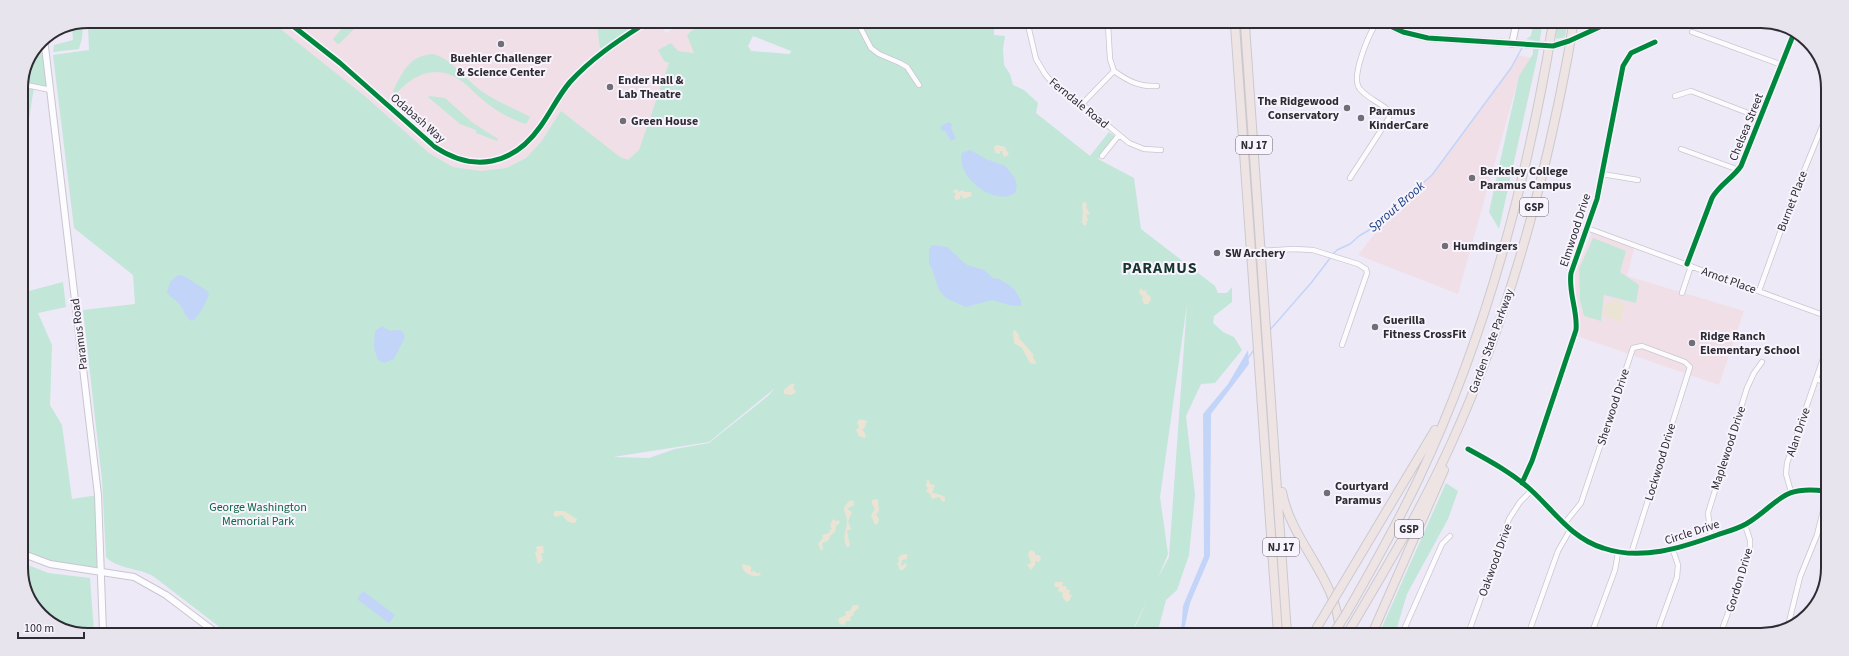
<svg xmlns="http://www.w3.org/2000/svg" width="1849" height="656" font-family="'Source Sans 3',sans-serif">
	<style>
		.education { fill: #f0dfe7 }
		.green { fill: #c2e6d8; fill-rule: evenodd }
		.sand { fill: #ebe4d5 }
		.water { fill: #c3d4f9 }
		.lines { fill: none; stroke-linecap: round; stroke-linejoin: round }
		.stream { stroke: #c3d4f9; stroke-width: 1.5 }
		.street-casing { stroke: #cac6d0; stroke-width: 6 }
		.secondary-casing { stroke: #cac6d0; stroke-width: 8 }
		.highway-casing { stroke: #cbc9cf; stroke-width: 10 }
		.street { stroke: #fcfcfe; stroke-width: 4.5 }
		.secondary { stroke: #fcfcfe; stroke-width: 6 }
		.highway { stroke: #eee4e3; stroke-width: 8 }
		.highway-bridge-casing { stroke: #cbc9cf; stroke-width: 10; stroke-linecap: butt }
		.highway-bridge { stroke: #eee4e3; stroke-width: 8 }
		.cycleway-casing { stroke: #f8f4fd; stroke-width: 8 }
		.cycleway { stroke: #00873e; stroke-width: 5 }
		.poi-dot { fill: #716e77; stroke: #f8f4fd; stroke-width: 1.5 }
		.labels { text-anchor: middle; stroke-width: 4; stroke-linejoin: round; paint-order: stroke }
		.shield { fill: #f8f4fd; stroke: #6b6770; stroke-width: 1 }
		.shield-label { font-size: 11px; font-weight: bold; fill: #2e2b33 }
		.poi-label { font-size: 12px; font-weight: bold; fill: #2e2b33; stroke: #f8f4fd; text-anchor: start }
		.street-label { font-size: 12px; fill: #2e2b33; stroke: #f8f4fd }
		.park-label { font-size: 12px; fill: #0c6644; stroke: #f8f4fd }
		.water-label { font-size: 13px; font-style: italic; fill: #1b3d81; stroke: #f8f4fd }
		.district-label { font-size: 16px; font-weight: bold; letter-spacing: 1px; fill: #15362f; stroke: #f8f4fd }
		.rim { fill: none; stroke: #2e2b33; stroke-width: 2 }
	</style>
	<rect width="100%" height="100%" fill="#eee9f6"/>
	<path class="education" d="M659 25 666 33 680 25 700 26 694 53 678 51 670 63 639 150 628 161 618 156 561 112 541 142 526 158 506 168 481 171 453 167 429 153 366 97 277 26H597L600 49 603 52 641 26Z
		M1518 55 1531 58 1519 76 1458 294 1358 255 1398 204 1432 175 1511 68Z
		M1593 230 1635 245 1627 276 1744 311 1719 385 1577 336 1575 273Z"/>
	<path class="green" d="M699 25H994V35L1005 36 1003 49 1004 65 1010 74 1013 85 1024 90 1038 103 1036 113 1090 156 1109 132 1115 136 1098 159 1134 178 1141 229 1215 286 1218 293H1227L1232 287V302L1214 316 1213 323 1223 332 1234 337 1242 350 1215 383 1201 384 1186 416 1195 495 1189 555 1177 590 1166 600 1157 634H1132L1149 596 1131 634 226 632 153 576C139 568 117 569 106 557L102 480 83 310 135 304 133 275 74 228 53 55 89 50 88 26H277L366 97 429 153 453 167 481 171 506 168 526 158 541 142 561 111 620 157 628 160 639 150 669 63 664 61 658 50 671 43 678 51 694 53 687 35ZM753 36 791 51V52L789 54 751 51 748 46ZM1187 304 1169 557 1158 578 1168 554 1160 497ZM775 388 768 396 709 443 675 449 649 458 613 457 709 442Z
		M1533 25H1542L1538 54 1499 229 1489 212 1519 76 1533 54V40L1526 39 1531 36Z
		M1557 25H1567L1565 37 1556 39Z
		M72 26H83L82 38 79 49 53 52 54 45 73 40Z
		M344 26H357L340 43 337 44 333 39Z
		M597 26H637L600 49Z
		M36 51H46L51 90 34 87 29 119 21 156V84Z
		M433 54C454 60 465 80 483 92 497 102 514 108 530 117L526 124C510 119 496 111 483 100 476 95 470 87 463 82 438 63 414 73 396 94L393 91C403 72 408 56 433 54Z
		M430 96 445 98 473 123 498 139 497 141 476 133V130L460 124 428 97Z
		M1593 238 1626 251 1620 272 1639 285 1636 303 1604 295 1601 321 1584 316 1580 300 1579 269Z
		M63 282 66 307 38 313 52 345 50 405 62 425 72 499 98 495 101 571 59 565 21 553V284L25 292Z
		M1446 483 1458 491 1448 519 1407 594 1395 634H1379Z
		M21 562 48 573 90 578 94 632H67L35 609 21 573Z"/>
	<path class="sand" d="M997 145 1005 147 1009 155 1004 157 1002 151H1000V154L995 153 994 147Z
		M957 189 959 192 963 190 964 192H971L972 196 963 199 961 194 960 199 956 200 954 197 956 194 953 191Z
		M1085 201 1087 205 1086 207 1090 214 1086 215 1088 220 1086 222 1087 224 1084 226 1082 222 1083 213 1082 204Z
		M1140 288 1144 291 1147 289 1146 293 1150 296 1151 300 1148 304H1144L1142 299 1143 297 1139 293Z
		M1617 300 1625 304 1621 318 1622 322 1620 323 1617 320 1603 315 1606 304Z
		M1015 330 1019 335V338L1033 354V357L1036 363 1035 364 1030 363 1022 348 1014 343 1013 332Z
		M792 383 795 385 793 388 796 392 792 395 784 394V390Z
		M860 419 867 421 864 429H862L866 435 865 438 859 436 856 430 859 427 857 422Z
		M927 480H929L930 484 935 485 932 493C940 494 938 494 945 497V501L943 502 939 497 932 499 930 494 926 491 928 488 926 486Z
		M878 499 879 511 876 515 879 519 878 523 875 525 871 515 875 509 872 504V500Z
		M852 500 854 502V505L847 509 852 512 848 521 851 529 847 531 850 546 847 547C841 538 847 530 847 521 847 516 844 513 844 508L848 502Z
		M555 511H564L577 519 575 523C568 523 566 520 562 515L556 517 553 514Z
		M833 519 836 521 839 520 840 523 836 526 835 532 831 535 828 541 822 543 823 550H821L818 544 823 538 822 535 829 533 830 530 832 529 830 526Z
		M539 546H543L544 553 541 554 543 560 538 564 535 552 537 551 536 547Z
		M1030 550 1035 552V555H1039L1041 558 1039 562 1035 561V565L1031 570 1027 565 1031 563 1028 554Z
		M907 554V559L902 560 901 566 906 563 907 565 903 570H899V566L897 565 899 561 898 558 901 555Z
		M742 564 751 566V572L755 571 756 573H760L761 575C754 578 742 574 742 564Z
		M1055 582H1063L1062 586H1066L1067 590H1070L1069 594 1072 595 1069 601 1066 602 1062 596 1063 593 1058 591 1059 587H1056L1054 586Z
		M855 605H858L859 608 854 612 853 616H851L850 621H846L844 625 840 624 838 621 839 618 846 615 845 612 851 610 852 606Z"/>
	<path class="water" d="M949 122 952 124 951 128 956 138 951 141 945 131 941 130V126Z
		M970 150 986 159 1005 166 1015 178 1017 187 1015 193C994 207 955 176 962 153Z
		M932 245 947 247 967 265 984 270 993 278 999 279 1009 285 1014 289 1021 300V306L1009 305 992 300 966 307 946 298 939 290 932 269 929 264V249Z
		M178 275 184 276 209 292C208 300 199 317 192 321 184 317 185 312 181 306 177 300 170 298 167 292L170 282Z
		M382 326 390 331 398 330 402 331 405 337 394 359 384 363 378 360 374 348 375 331Z
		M1248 350 1249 364 1211 414 1210 556 1190 603 1183 634H1181L1183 606 1204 556 1203 414 1228 384Z
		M363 591 395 615 389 623 357 599Z"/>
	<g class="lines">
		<path class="stream" d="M1333 254 1337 250 1350 244 1359 236 1379 224 1389 212 1432 175 1511 68 1523 46
			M1269 331 1311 283 1331 257
			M1248 358 1254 350"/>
		<defs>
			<path id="street" d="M859 25 871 48 879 54 900 63 907 67 919 85
				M1028 25 1036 59 1045 74 1055 86 1082 104 1129 143 1144 149 1161 150
				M1108 25 1110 59 1114 71
				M293 26 340 63 435 147C474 173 513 165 540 127 551 112 558 96 570 82 591 59 616 42 641 26
				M1692 32 1782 65
				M1114 71C1128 81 1139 87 1157 86
				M21 84 51 90
				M1675 96 1691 91 1761 118
				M1082 104 1114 71
				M1681 149 1739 170
				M1102 156 1119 135
				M1602 174 1638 180
				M1350 178 1389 118 1388 110C1379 102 1367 98 1360 89 1350 78 1368 37 1375 25
				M1587 228 1826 316
				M1261 251 1293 249 1313 250 1358 264 1366 269 1367 273 1342 345
				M1687 264 1712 198C1719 185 1733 178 1741 166L1794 33
				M1759 291 1790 205 1828 112
				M1682 293 1691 266
				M1816 379 1826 383
				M1468 449C1490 461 1512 473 1531 490 1554 511 1571 538 1603 548 1641 561 1681 548 1717 535 1726 532 1737 529 1746 524 1779 504 1780 485 1825 491
				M1522 483 1532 461 1576 330C1578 311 1568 292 1571 273L1597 199 1623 66 1631 53 1655 42
				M1791 492 1786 474 1787 463 1826 350
				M1564 524 1581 503 1633 348 1642 346 1685 362 1690 367 1631 554
				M1711 537 1708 513 1747 388 1754 373 1762 362
				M1788 626 1800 577 1817 535 1825 503
				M1402 634 1442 544 1450 536
				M1468 634 1509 519 1520 502 1531 491
				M1528 635 1558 551 1570 530
				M1591 635 1615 570 1618 553
				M1656 635 1677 577 1678 565 1673 550
				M1720 635 1750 552V540L1745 525"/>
			<path id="secondary" d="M1388 25 1403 32 1428 38 1553 46 1569 41 1604 25
				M44 38 98 495 103 632
				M1512 44 1516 25
				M21 553 50 564 134 577 166 595 215 632"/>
			<path id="highway" d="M1235 25 1278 634
				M1245 25 1287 634
				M1551 34 1553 25
				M1282 492C1292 544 1338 578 1340 634
				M1340 589 1435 430
				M1346 614C1372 569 1397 524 1419 478 1482 345 1521 203 1547 59
				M1313 634 1328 609
				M1347 634C1384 572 1421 510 1451 444 1507 321 1543 189 1568 55
				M1372 634 1444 470"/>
		</defs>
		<use href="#street" class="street-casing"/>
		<use href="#secondary" class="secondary-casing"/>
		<use href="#highway" class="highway-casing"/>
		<use href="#street" class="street"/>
		<use href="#secondary" class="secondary"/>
		<use href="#highway" class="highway"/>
		<defs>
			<path id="highway-bridge" d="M1568 55 1573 25
				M1547 59 1551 34
				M1328 609 1340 589
				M1333 634 1346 614"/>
		</defs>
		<use href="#highway-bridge" class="highway-bridge-casing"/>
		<use href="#highway-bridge" class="highway-bridge"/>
		<defs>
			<path id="cycleway" d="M1388 25 1403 32 1428 38 1553 46 1569 41 1604 25
				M293 26 340 63 435 147C474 173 513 165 540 127 551 112 558 96 570 82 591 59 616 42 641 26
				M1687 264 1712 198C1719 185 1733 178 1741 166L1794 33
				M1468 449C1490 461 1512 473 1531 490 1554 511 1571 538 1603 548 1641 561 1681 548 1717 535 1726 532 1737 529 1746 524 1779 504 1780 485 1825 491
				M1522 483 1532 461 1576 330C1578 311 1568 292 1571 273L1597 199 1623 66 1631 53 1655 42"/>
		</defs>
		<use href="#cycleway" class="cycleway-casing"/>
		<use href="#cycleway" class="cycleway"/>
	</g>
	<g class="poi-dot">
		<circle cx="501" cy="44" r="4"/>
		<circle cx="610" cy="87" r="4"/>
		<circle cx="1347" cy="108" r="4"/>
		<circle cx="1361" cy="118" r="4"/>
		<circle cx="623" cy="121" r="4"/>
		<circle cx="1472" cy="178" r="4"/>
		<circle cx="1445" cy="246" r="4"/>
		<circle cx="1217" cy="253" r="4"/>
		<circle cx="1375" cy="327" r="4"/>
		<circle cx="1692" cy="343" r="4"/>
		<circle cx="1327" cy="493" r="4"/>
	</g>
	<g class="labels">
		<g class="shield">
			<rect x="1236" y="136" width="36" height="18" rx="3"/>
			<rect x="1520" y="198" width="28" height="18" rx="3"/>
			<rect x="1395" y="520" width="28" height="18" rx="3"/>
			<rect x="1263" y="538" width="36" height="18" rx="3"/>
		</g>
		<g class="shield-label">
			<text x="1254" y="149">NJ 17</text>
			<text x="1534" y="211">GSP</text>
			<text x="1409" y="533">GSP</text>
			<text x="1281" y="551">NJ 17</text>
		</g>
		<g class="poi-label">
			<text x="501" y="62" text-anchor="middle">Buehler Challenger<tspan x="501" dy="14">&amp; Science Center</tspan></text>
			<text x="618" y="84">Ender Hall &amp;<tspan x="618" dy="14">Lab Theatre</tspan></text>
			<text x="1339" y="105" text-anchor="end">The Ridgewood<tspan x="1339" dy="14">Conservatory</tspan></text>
			<text x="1369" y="115">Paramus<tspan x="1369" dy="14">KinderCare</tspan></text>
			<text x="631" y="125">Green House</text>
			<text x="1480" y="175">Berkeley College<tspan x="1480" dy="14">Paramus Campus</tspan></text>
			<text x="1453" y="250">Humdingers</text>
			<text x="1225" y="257">SW Archery</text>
			<text x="1383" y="324">Guerilla<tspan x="1383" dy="14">Fitness CrossFit</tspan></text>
			<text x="1700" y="340">Ridge Ranch<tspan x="1700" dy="14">Elementary School</tspan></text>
			<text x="1335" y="490">Courtyard<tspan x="1335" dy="14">Paramus</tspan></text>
		</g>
		<g class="street-label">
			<text transform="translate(1079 103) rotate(39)" y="4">Ferndale Road</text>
			<text transform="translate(418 118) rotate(41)" y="4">Odabash Way</text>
			<text transform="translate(1746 127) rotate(-68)" y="4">Chelsea Street</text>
			<text transform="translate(1792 201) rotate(-69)" y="4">Burnet Place</text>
			<text transform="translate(1575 230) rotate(-72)" y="4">Elmwood Drive</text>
			<text transform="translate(1729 280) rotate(20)" y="4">Arnot Place</text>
			<text transform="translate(79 334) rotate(-97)" y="4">Paramus Road</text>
			<text transform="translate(1491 341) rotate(-70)" y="4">Garden State Parkway</text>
			<text transform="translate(1613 407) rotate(-72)" y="4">Sherwood Drive</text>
			<text transform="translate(1798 432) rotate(-71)" y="4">Alan Drive</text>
			<text transform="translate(1728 448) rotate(-72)" y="4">Maplewood Drive</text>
			<text transform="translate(1660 462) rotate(-73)" y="4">Lockwood Drive</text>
			<text transform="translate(1692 532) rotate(-18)" y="4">Circle Drive</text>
			<text transform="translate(1495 560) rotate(-70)" y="4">Oakwood Drive</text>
			<text transform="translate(1739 580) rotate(-73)" y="4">Gordon Drive</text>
		</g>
		<g class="park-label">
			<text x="258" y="511">George Washington<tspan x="258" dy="14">Memorial Park</tspan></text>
		</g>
		<g class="water-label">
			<text transform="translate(1396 206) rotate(-41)" y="5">Sprout Brook</text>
		</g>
		<g class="district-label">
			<text x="1160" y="273">PARAMUS</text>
		</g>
	</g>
	<path d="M0 0H1849V656H0ZM88 28H1761A60 60 0 0 1 1821 88V568A60 60 0 0 1 1761 628H88A60 60 0 0 1 28 568V88A60 60 0 0 1 88 28Z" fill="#e8e4ed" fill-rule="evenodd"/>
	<path class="rim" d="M88 28H1761A60 60 0 0 1 1821 88V568A60 60 0 0 1 1761 628H88A60 60 0 0 1 28 568V88A60 60 0 0 1 88 28Z"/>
	<path d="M18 632v6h66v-6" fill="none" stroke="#2e2b33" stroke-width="2"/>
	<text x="24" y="632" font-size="12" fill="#2e2b33" stroke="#f8f4fd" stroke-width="3" paint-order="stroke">100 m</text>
</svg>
